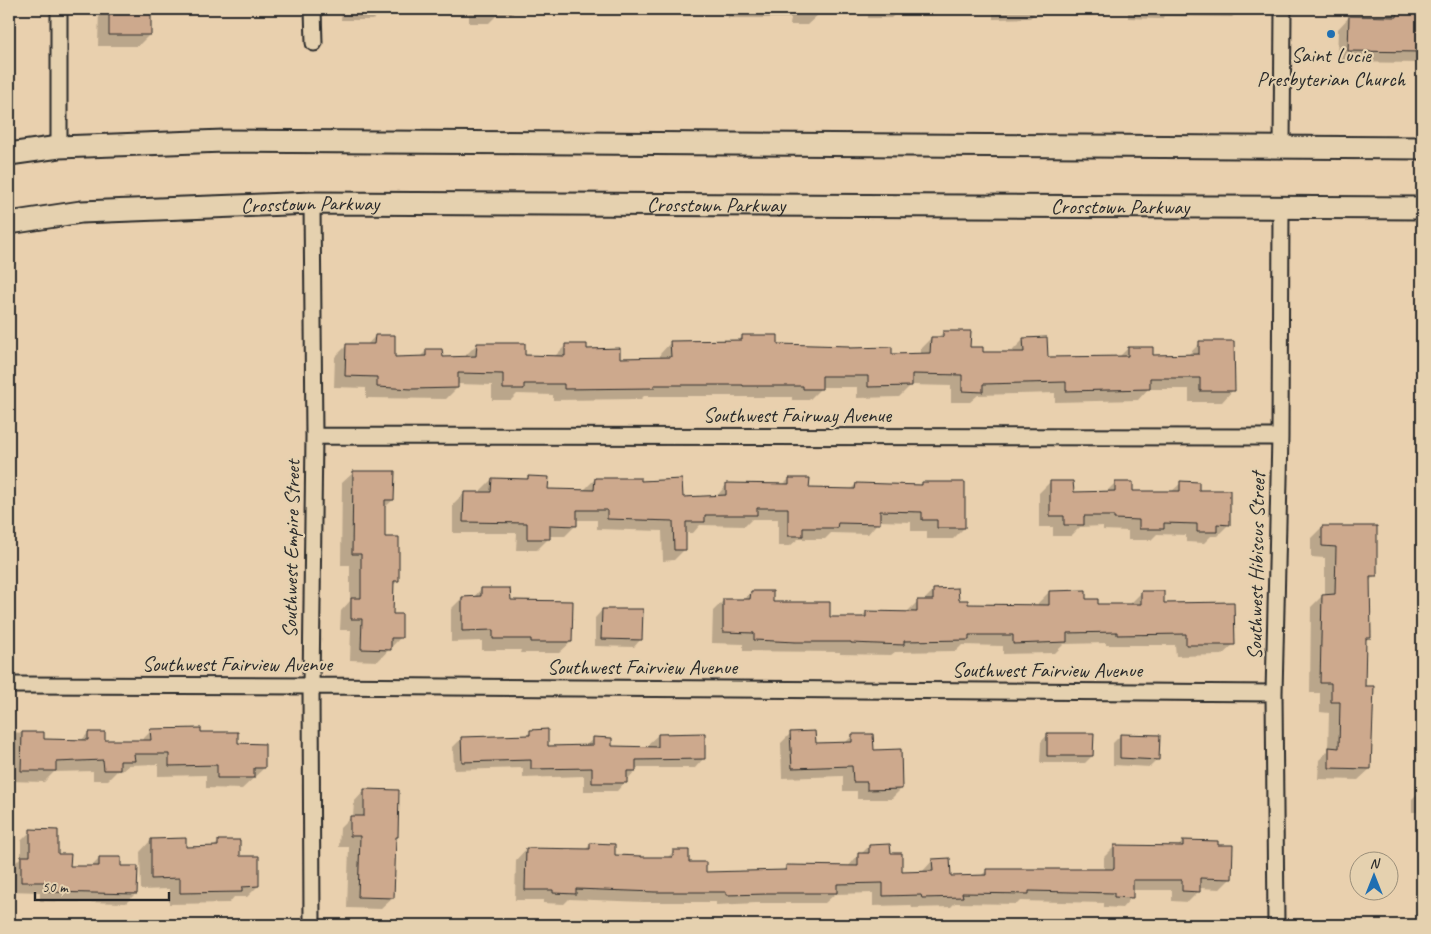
<svg xmlns="http://www.w3.org/2000/svg" width="1431" height="934" font-family="Caveat,sans-serif">
	<style>
		.shadow { fill: #0003 }
		.building { fill: #cda98d; stroke: #2b2b2b }
		.lines { fill: none; stroke-linecap: round; stroke-linejoin: round }
		.minor-casing { stroke: #2b2b2b; stroke-width: 19 }
		.secondary-casing { stroke: #2b2b2b; stroke-width: 25 }
		.minor { stroke: #e5d1af; stroke-width: 15 }
		.secondary { stroke: #e5d1af; stroke-width: 21 }
		.poi-dot { fill: #1f6fb2; stroke: #e5d1af; stroke-width: 2 }
		.labels { text-anchor: middle; stroke-width: 4.5; stroke-linejoin: round; paint-order: stroke }
		.poi-label { font-size: 21px; fill: #2b2b2b; stroke: #e5d1af }
		.street-label { font-size: 21px; fill: #2b2b2b; stroke: #e5d1af }
	</style>
	<rect width="100%" height="100%" fill="#e9d0ae"/>
	<filter id="ink" filterUnits="userSpaceOnUse"><feTurbulence type="fractalNoise" baseFrequency=".02" numOctaves="2"/><feDisplacementMap in="SourceGraphic" scale="10" xChannelSelector="R" yChannelSelector="G"/><feConvolveMatrix kernelMatrix="1 2 1 2 8 2 1 2 1" color-interpolation-filters="sRGB"/></filter>
	<g filter="url(#ink)">
		<path class="shadow" d="M99 9H150L149 35 138 46H98Z
			M342 9H391L384 15H378L373 20H341Z
			M425 9H517L511 15H497L489 23H469V14L425 15Z
			M666 9H905H900L891 18H868V9H843L838 14H819L807 25H790L791 18H728V9Z
			M993 9H1039L1030 18 993 19Z
			M1071 9H1101L1096 13H1071Z
			M1128 9H1240L1232 17 1164 16 1162 19 1128 18Z
			M1392 9H1422V63L1337 62 1338 29 1349 17 1387 18V14Z
			M944 332 969 348 982 354 1013 353V350L1024 339 1046 358 1119 357 1128 348 1152 356 1188 355 1200 343 1233 390 1222 402H1189V389H1148L1138 400 1055 402V393L978 395 970 402H951V386L911 385 899 397 857 398V387H820V389L809 400H792V397H732V396H644L641 399 553 400V395L517 394 511 400H492V385L457 384V388L446 399 366 398V388L334 387 335 357 347 345 366 346 375 336 393 358H419L427 350 442 358 466 357V355L477 344 523 356 554 357 566 345 619 359H660V354L671 342 738 341 743 336 777 345 848 349 890 355 920 354V349L931 338H937Z
			M354 472 393 500 383 509V538L398 581 392 586V615L401 637 378 661 350 660 351 630H340L341 611 350 601V565H341L342 483Z
			M528 477 547 490H584L595 479 640 482 681 498 716 497 727 484 783 485 789 479 808 490H850L856 484 919 486 922 483 964 528 953 539H927V531H911V522L879 521 868 534 831 533 825 539H798L790 546H778V519H752L745 526 700 525 693 533H685V549L674 560 663 561 662 531 597 529V520H576V525L565 536H548V539L537 550H516L517 533H453V504L464 493H481V490L492 479 526 480Z
			M1050 482 1072 493 1106 492 1115 483 1132 492H1171L1181 483 1198 491 1229 524 1217 536H1211L1204 543 1186 542V535L1157 534 1151 540H1128V531L1103 530V526L1080 527 1071 536H1053V527H1039V493Z
			M1322 527 1375 575 1369 582V637L1365 642 1364 687 1370 769 1358 780 1318 779 1319 760 1328 751 1329 713 1320 712V693H1310L1311 607 1322 596H1325V558L1311 557V538Z
			M481 589 509 601 571 642 559 653H520L521 650H482V641L451 642V609L462 598H473Z
			M934 590 967 605 1038 606V603L1049 592 1085 601 1097 606H1131V603L1142 592 1234 644 1222 655 1176 656 1175 645H1106V643L1064 644 1055 653 1003 654V646L962 645 956 651 895 652 891 655 840 654V652L743 651V644L712 643 713 611 724 600H743L751 592 772 604 829 618 860 619 866 612 906 613 918 601H923Z
			M602 610 641 639 634 647 595 646V618Z
			M151 731 200 733 236 745 264 768 242 789 206 788V775L158 776V764L129 765 122 771H117L108 780H93V771L54 772 44 782 9 781V732L43 734V741L80 742 88 733 104 741H141Z
			M531 731 547 747 585 746 593 739 611 747 649 748V743L658 735 703 759 695 768H635V771L617 791H584V776L523 778V768L454 770 453 747 462 738 526 736Z
			M791 733 815 744 845 743 852 736 872 751 901 789 891 799H857V791H843V776L782 778 781 743Z
			M1048 734 1092 756 1085 763H1040L1041 742Z
			M1121 735 1158 759 1150 767 1113 765V743Z
			M1422 789V812H1412V799Z
			M365 790 397 836 394 839 393 898 381 909 347 908 349 847H339L340 828 351 817H353L354 802Z
			M31 831 69 867H91L100 858 120 867 136 893 126 903 40 901V892L9 891V863H15L21 857V841Z
			M151 840 185 848 213 847 219 842 239 858 258 886 247 897H234L229 903 169 904V889L141 890 140 852Z
			M1183 841 1217 846 1231 878 1220 889 1199 888V891L1188 902 1172 901V890H1132V897L1122 908 1104 907V903L1020 901 1017 904 955 903 951 907 912 908 911 905 873 906V893L835 894 825 903H756L716 905V902H644L569 899 564 904 543 903V900H515L516 860 526 849 585 850 591 844 613 856 640 858H667L673 852 688 863 705 874 781 872 786 867H848L858 855H860L869 846 889 854 901 873 922 872 933 860 949 877 981 876 987 870H1104V857L1114 847 1177 848Z"/>
		<path class="building" d="M109 9H151V35H109Z
			M1398 9H1422V52L1348 51 1349 16 1397 17Z
			M943 331H971L970 347H983V352H1024L1023 338 1047 337 1048 357 1128 356V347H1153V355L1199 354V341H1234L1235 391H1200V378H1150V389L1066 391V382L983 384V392L962 391V375L912 374V386L868 387V376H822V389H803V386H743V385H654V388L564 389V384H524V389H503V374L458 373V388L412 389 377 387V377L345 376 346 344H374L375 335H395V357L426 356V349H442L443 357 476 356 477 343H525V355L565 356V344H587V349L620 348V358L671 357 670 341 742 340V335H778V344L849 346V348L892 347V354L930 353 931 337H943Z
			M353 471H395L394 500H385V537H399V581H394L393 614H402V638H391V650L361 649 362 619H351V598H361V554H352Z
			M528 476 549 477 548 489 594 490 595 478H641V481L682 479 683 497 726 495V483L789 484V478H810L809 488 855 489 856 483 922 485V482H965V528H937V520H922V512L880 511V524L838 523 837 528H803V536H788V508H757V515H705V522H686V550H674L673 521 607 519V510H577V526L550 525V539H527V523L463 522 464 492H491L492 478 528 479Z
			M1050 481H1073L1074 492 1115 491V482H1133V491H1180V481L1199 482V490H1230V525L1217 524V532H1197V524L1164 523V529H1139V520L1114 519V516H1084V525H1064V516H1050Z
			M1322 526H1377V576H1370L1371 638H1366L1365 686H1374L1371 769 1329 768V747L1339 748 1340 702H1331V683H1320L1322 595 1335 594 1336 547 1322 546Z
			M481 588H510L511 600 573 601 572 642H531V639H493V630L462 631V597L481 596Z
			M958 588 959 600H968V604L1049 605V591L1086 590V599H1098V604H1141V591H1164V603L1234 602 1235 645H1186V634L1117 635V632L1067 633V642L1013 644V635H969V640L904 641V645L851 643V642H796L754 640V633L723 632V599H750L751 591H773V602H830V617H866V611L917 612V600H933V589Z
			M602 609H643L642 640 601 639Z
			M201 728V732H238V743L265 744V768H254V778H217V765L169 766V754H134L135 761H120V770H104L103 760 56 762V771H21L22 732H44V739L88 740V732H105V740H151L150 729Z
			M548 729V746L593 745V737L612 738V746L658 747V734L705 733V759L636 760V771H627V783H592V768L531 769V760L462 762 461 737 530 735V730Z
			M815 731 816 743 852 742V734H873L874 750 901 749 902 789 867 790V782H853L852 766 792 768 790 732Z
			M1047 733H1094L1093 756H1047Z
			M1120 734 1160 735 1159 760 1120 758Z
			M364 789 399 790 398 837H396L394 898 358 897 360 836H350V816H364Z
			M30 829 58 830V854H71L70 866H99V857H121V866H138L137 894 49 892 50 882H21V856H30Z
			M186 838V847L218 846V840H240V856H259V886L242 887V892L180 893V878L151 879V839Z
			M1183 840 1218 841V845H1233L1232 879 1200 878V892L1182 891V880H1133V898L1114 897V893L1029 891V894L962 893 963 897 922 898 921 895 883 896V883L837 884V893H766L767 894 726 895V892H655L576 889V894L553 893V890H525L526 848 590 849V843L615 844V855L641 856V857H673V850H689V862H706V872L786 870V865L858 866V853H869V845L890 844 891 853H902V872L933 871 932 859 950 858 951 876 986 875V869H1114V845L1183 846Z"/>
		<g class="lines">
			<defs>
				<path id="minor" d="M313 9 314 43
					M1282 146 1283 9
					M59 147V9
					M312 203 314 436 311 686 312 925
					M314 436 1280 437
					M9 685 311 686 1274 693
					M1276 925 1274 693 1280 437 1281 209"/>
				<g id="secondary">
					<path d="M9 154 59 147 224 141 1422 148"/>
					<path id="s1" d="M9 223 81 212 312 203 1422 208"/>
				</g>
			</defs>
			<use href="#minor" class="minor-casing"/>
			<use href="#secondary" class="secondary-casing"/>
			<use href="#minor" class="minor"/>
			<use href="#secondary" class="secondary"/>
		</g>
	</g>
	<circle class="poi-dot" cx="1331" cy="34" r="5"/>
	<g class="labels">
		<g class="poi-label">
			<text x="1331" y="62">Saint Lucie<tspan x="1331" dy="24">Presbyterian Church</tspan></text>
		</g>
		<g class="street-label">
			<text dy="7" stroke="none"><textPath href="#s1" startOffset="302">Crosstown Parkway</textPath></text>
			<text dy="7" stroke="none"><textPath href="#s1" startOffset="708">Crosstown Parkway</textPath></text>
			<text dy="7" stroke="none"><textPath href="#s1" startOffset="1112">Crosstown Parkway</textPath></text>
			<text x="797" y="422">Southwest Fairway Avenue</text>
			<text transform="translate(291 549) rotate(-89)" y="7">Southwest Empire Street</text>
			<text transform="translate(1256 566) rotate(-89)" y="7">Southwest Hibiscus Street</text>
			<text x="237" y="671">Southwest Fairview Avenue</text>
			<text x="642" y="674">Southwest Fairview Avenue</text>
			<text x="1047" y="677">Southwest Fairview Avenue</text>
		</g>
	</g>
	<rect width="1431" height="934" fill="none" stroke="#e5d1af" stroke-width="30"/>
	<rect x="15" y="15" width="1401" height="904" fill="none" stroke="#2b2b2b" stroke-width="2" filter="url(#ink)"/>
	<g transform="translate(1374 876)"><circle r="24" fill="#e5d1af" stroke="#9b8f7a"/>
	<path d="M0-4L9 19L0 12L-9 19Z" fill="#1f6fb2"/>
	<text y="-8" font-size="14" font-weight="bold" text-anchor="middle" fill="#2b2b2b">N</text>
	</g>
	<path d="M35 892v8h134v-8" fill="none" stroke="#2b2b2b" stroke-width="2.5"/>
	<text x="42" y="892" font-size="15" fill="#2b2b2b" stroke="#e5d1af" stroke-width="4" paint-order="stroke">50 m</text>
</svg>
